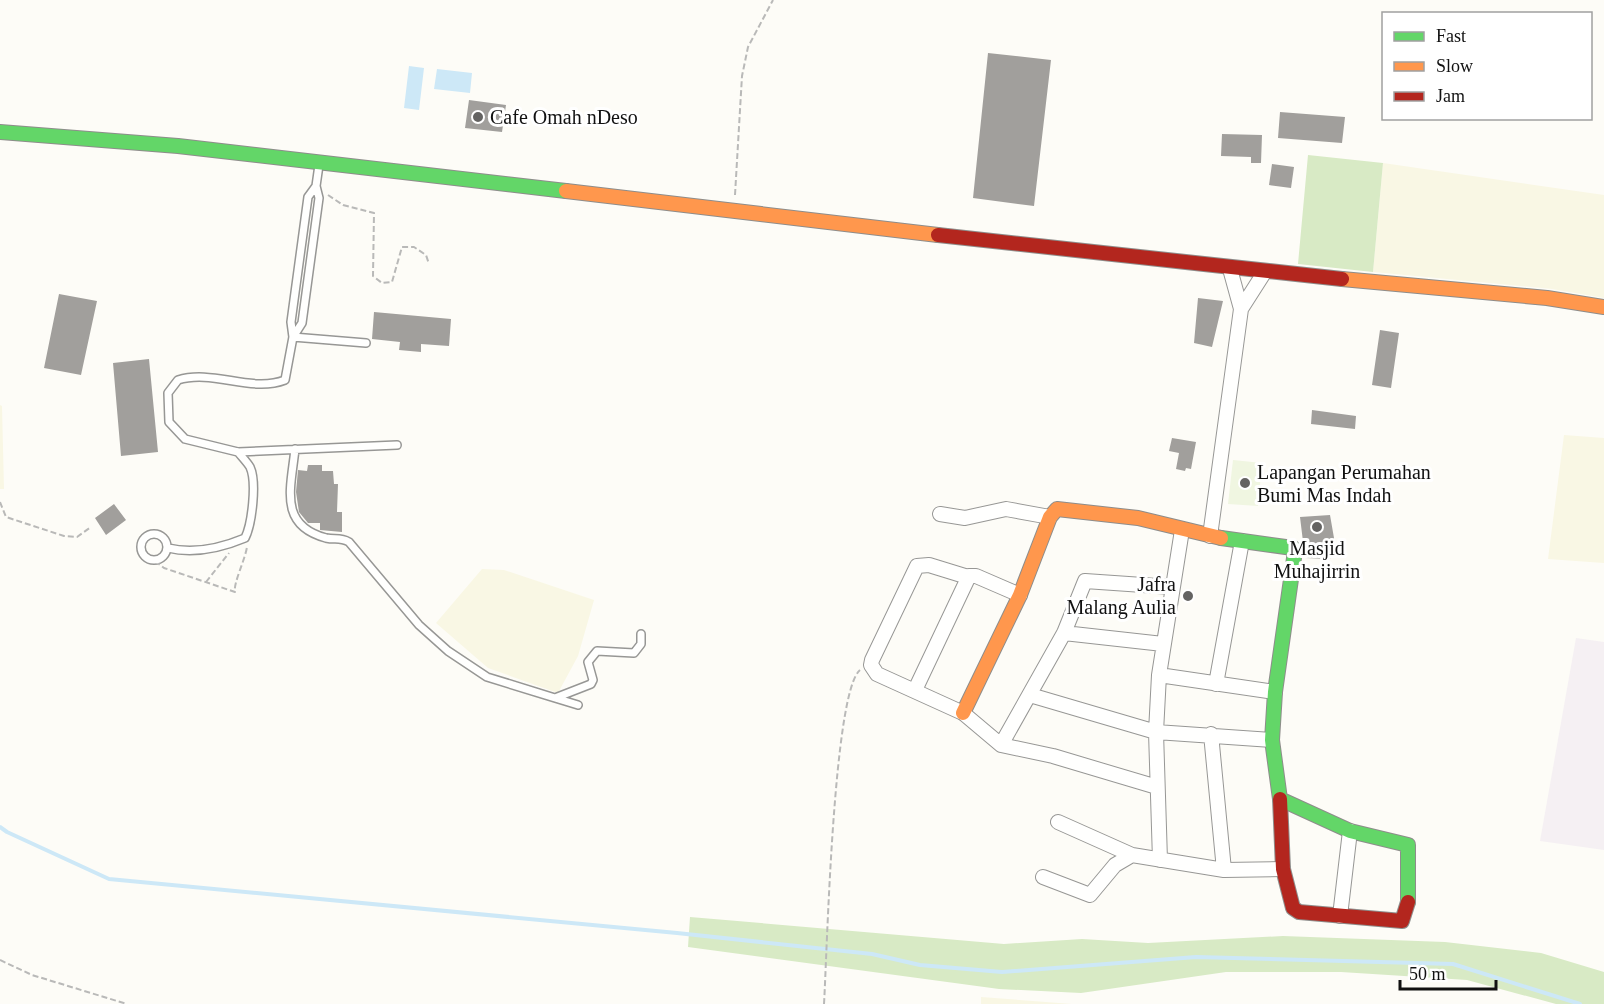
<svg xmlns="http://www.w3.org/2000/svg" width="1604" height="1004" font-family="Georgia,serif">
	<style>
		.industrial { fill: #f5f0f3 }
		.farmland { fill: #f9f7e4 }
		.forest { fill: #d8eac5 }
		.pitch { fill: #f0f6e1 }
		.water { fill: #cde8f7 }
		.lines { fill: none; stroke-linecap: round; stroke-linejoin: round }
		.stream { stroke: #cde8f7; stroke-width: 4 }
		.building { fill: #a19f9c }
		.lane-casing { stroke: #979795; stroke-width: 10 }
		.street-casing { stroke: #979795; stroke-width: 16 }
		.fast-casing { stroke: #8e8d8b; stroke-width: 16 }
		.slow-casing { stroke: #8e8d8b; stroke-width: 16 }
		.jam-casing { stroke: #8e8d8b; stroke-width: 16 }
		.path { stroke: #b9b9b8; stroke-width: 2; stroke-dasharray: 6 3; stroke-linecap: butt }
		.lane { stroke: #fffffe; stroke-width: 7 }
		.street { stroke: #fffffe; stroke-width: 14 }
		.fast { stroke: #63d668; stroke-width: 14 }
		.slow { stroke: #ff974d; stroke-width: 14 }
		.jam { stroke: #b3261e; stroke-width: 14 }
		.poi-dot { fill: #646362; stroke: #fff; stroke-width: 2 }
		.labels { text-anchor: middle; stroke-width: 6; stroke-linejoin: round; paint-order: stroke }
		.poi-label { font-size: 20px; fill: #111; stroke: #fff; text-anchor: start }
	</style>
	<rect width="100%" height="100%" fill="#fdfcf7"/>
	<path class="industrial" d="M1576 638 1604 642V850L1540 841Z"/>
	<path class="farmland" d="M1383 163 1604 195V298L1552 289 1373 272Z
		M0 405 2 406 4 489H0Z
		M1564 435 1604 438V563L1548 559Z
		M482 569 504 570 594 600 578 656 558 693 488 668 436 623Z
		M981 997 1072 1004H1074H981Z"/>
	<path class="forest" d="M1308 155 1383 163 1373 272 1298 264Z
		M690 917 1004 944 1082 939 1148 943 1283 936 1445 942 1541 953 1604 972V1004H1556L1467 980 1341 972H1226L1081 993 999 989 688 947Z"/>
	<path class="pitch" d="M1233 460 1262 463 1258 506 1228 504Z"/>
	<path class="water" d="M409 66 424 68 419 110 404 108Z
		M437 69 472 73 470 93 434 89Z"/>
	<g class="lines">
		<path class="stream" d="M0 827 7 832 109 879 677 933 872 954 920 965 1002 972 1196 957 1453 964 1580 1004"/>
	</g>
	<path class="building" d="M988 53 1051 60 1034 206 973 198Z
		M469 100 506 105 502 132 465 128Z
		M1280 112 1345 117 1342 143 1278 138Z
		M1222 134 1262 135 1261 163H1251V157L1221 156Z
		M1272 164 1294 167 1291 188 1269 185Z
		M59 294 97 301 81 375 44 368Z
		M1198 298 1223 301 1212 347 1194 343Z
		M374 312 451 319 449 346 421 344V352L399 350 400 342 372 339Z
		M1380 330 1399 333 1391 388 1372 385Z
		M149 359 158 452 121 456 113 363Z
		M1312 410 1356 416 1355 429 1311 424Z
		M1172 438 1196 442 1191 469 1186 468 1185 471 1176 469 1179 453 1169 451Z
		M308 465H322V471H333L334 484H338L337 512H342V532L320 530V523H308L299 512 296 492 298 470 307 471Z
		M114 504 126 520 106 535 95 518Z
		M1330 515 1334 538 1330 559 1305 558 1300 517Z"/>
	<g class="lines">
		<defs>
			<path id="lane" d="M319 165 316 186 308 197 291 322 293 337 285 380C251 393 213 369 178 380L168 393 169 422 185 439 238 452 397 445
				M316 186 319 198 302 323 293 337 366 343
				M295 449C291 488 278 525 326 538 335 540 340 537 349 542L419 625 448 651 487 677 555 698 591 684 593 680 588 662 597 651 634 653 641 644V634
				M141 547a13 13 0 1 1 26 0a13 13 0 1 1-26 0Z
				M168 548C193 554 221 548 245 538 252 524 257 482 250 467 247 462 242 457 238 452
				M555 698 578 705"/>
			<path id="street" d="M1241 309 1264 273
				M940 514 965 518 1006 509 1050 517
				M1210 536 1241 309 1230 269
				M968 577 929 565 917 566 872 660 871 665 877 674 963 713 1001 745 1053 756 1157 787
				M1064 633 1163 644
				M1159 675 1275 692
				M1216 684 1242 541
				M915 690 969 576H976L1020 595
				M1030 695 1156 732 1272 740
				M1211 734 1224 870
				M1001 745 1064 633 1085 581 1172 587
				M1058 822 1132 855 1224 870 1283 869
				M1160 860 1156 732 1159 675 1182 530
				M1043 877 1090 895 1115 865 1132 855
				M1340 916 1350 831"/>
			<path id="fast" d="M0 132 178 146 566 191
				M1221 538 1293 548 1295 551 1275 692 1272 740 1280 799 1350 831 1408 845V902"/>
			<path id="slow" d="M566 191 938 235
				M1342 279 1547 298 1604 307
				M963 713 1020 595 1050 517 1057 509 1138 518 1221 538"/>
			<path id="jam" d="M938 235 1342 279
				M1280 799 1283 869 1293 908 1299 912 1402 921 1408 902"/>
		</defs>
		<use href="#lane" class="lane-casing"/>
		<use href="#street" class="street-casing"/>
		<use href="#fast" class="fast-casing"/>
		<use href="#slow" class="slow-casing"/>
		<use href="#jam" class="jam-casing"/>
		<path class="path" d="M328 195 343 205 374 213 373 276 382 283 392 282 402 247H414L426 255 429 264
			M735 195 742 76 748 47 773 0
			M0 502 6 517 64 536 77 537 91 527
			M155 561 164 568 235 592C233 584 245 560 247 547
			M206 582 229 553
			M0 960 32 975 127 1004
			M824 1004C827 955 833 692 860 670"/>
		<use href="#lane" class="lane"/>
		<use href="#street" class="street"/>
		<use href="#fast" class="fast"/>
		<use href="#slow" class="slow"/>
		<use href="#jam" class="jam"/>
	</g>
	<g class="poi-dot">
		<circle cx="478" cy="117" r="6"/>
		<circle cx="1245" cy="483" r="6"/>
		<circle cx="1317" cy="527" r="6"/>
		<circle cx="1188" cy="596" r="6"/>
	</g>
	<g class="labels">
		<g class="poi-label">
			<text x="490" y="124">Cafe Omah nDeso</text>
			<text x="1257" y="479">Lapangan Perumahan<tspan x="1257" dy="23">Bumi Mas Indah</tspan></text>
			<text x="1317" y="555" text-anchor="middle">Masjid<tspan x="1317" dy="23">Muhajirrin</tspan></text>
			<text x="1176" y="591" text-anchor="end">Jafra<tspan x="1176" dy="23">Malang Aulia</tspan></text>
		</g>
	</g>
	<rect x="1382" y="12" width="210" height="108" fill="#ffffff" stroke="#a0a0a0" stroke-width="1.5"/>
	<rect x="1394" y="32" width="30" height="9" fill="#63d668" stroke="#a0a0a0" stroke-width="1.5"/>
	<text x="1436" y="42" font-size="18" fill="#111111">Fast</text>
	<rect x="1394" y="62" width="30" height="9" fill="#ff974d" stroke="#a0a0a0" stroke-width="1.5"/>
	<text x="1436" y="72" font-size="18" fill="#111111">Slow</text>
	<rect x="1394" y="92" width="30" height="9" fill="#b3261e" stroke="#a0a0a0" stroke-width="1.5"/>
	<text x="1436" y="102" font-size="18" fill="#111111">Jam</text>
	<path d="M1400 980v9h96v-9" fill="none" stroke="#111111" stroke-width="3"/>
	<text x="1409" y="980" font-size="18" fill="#111111" stroke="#ffffff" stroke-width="4.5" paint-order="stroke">50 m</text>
</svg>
